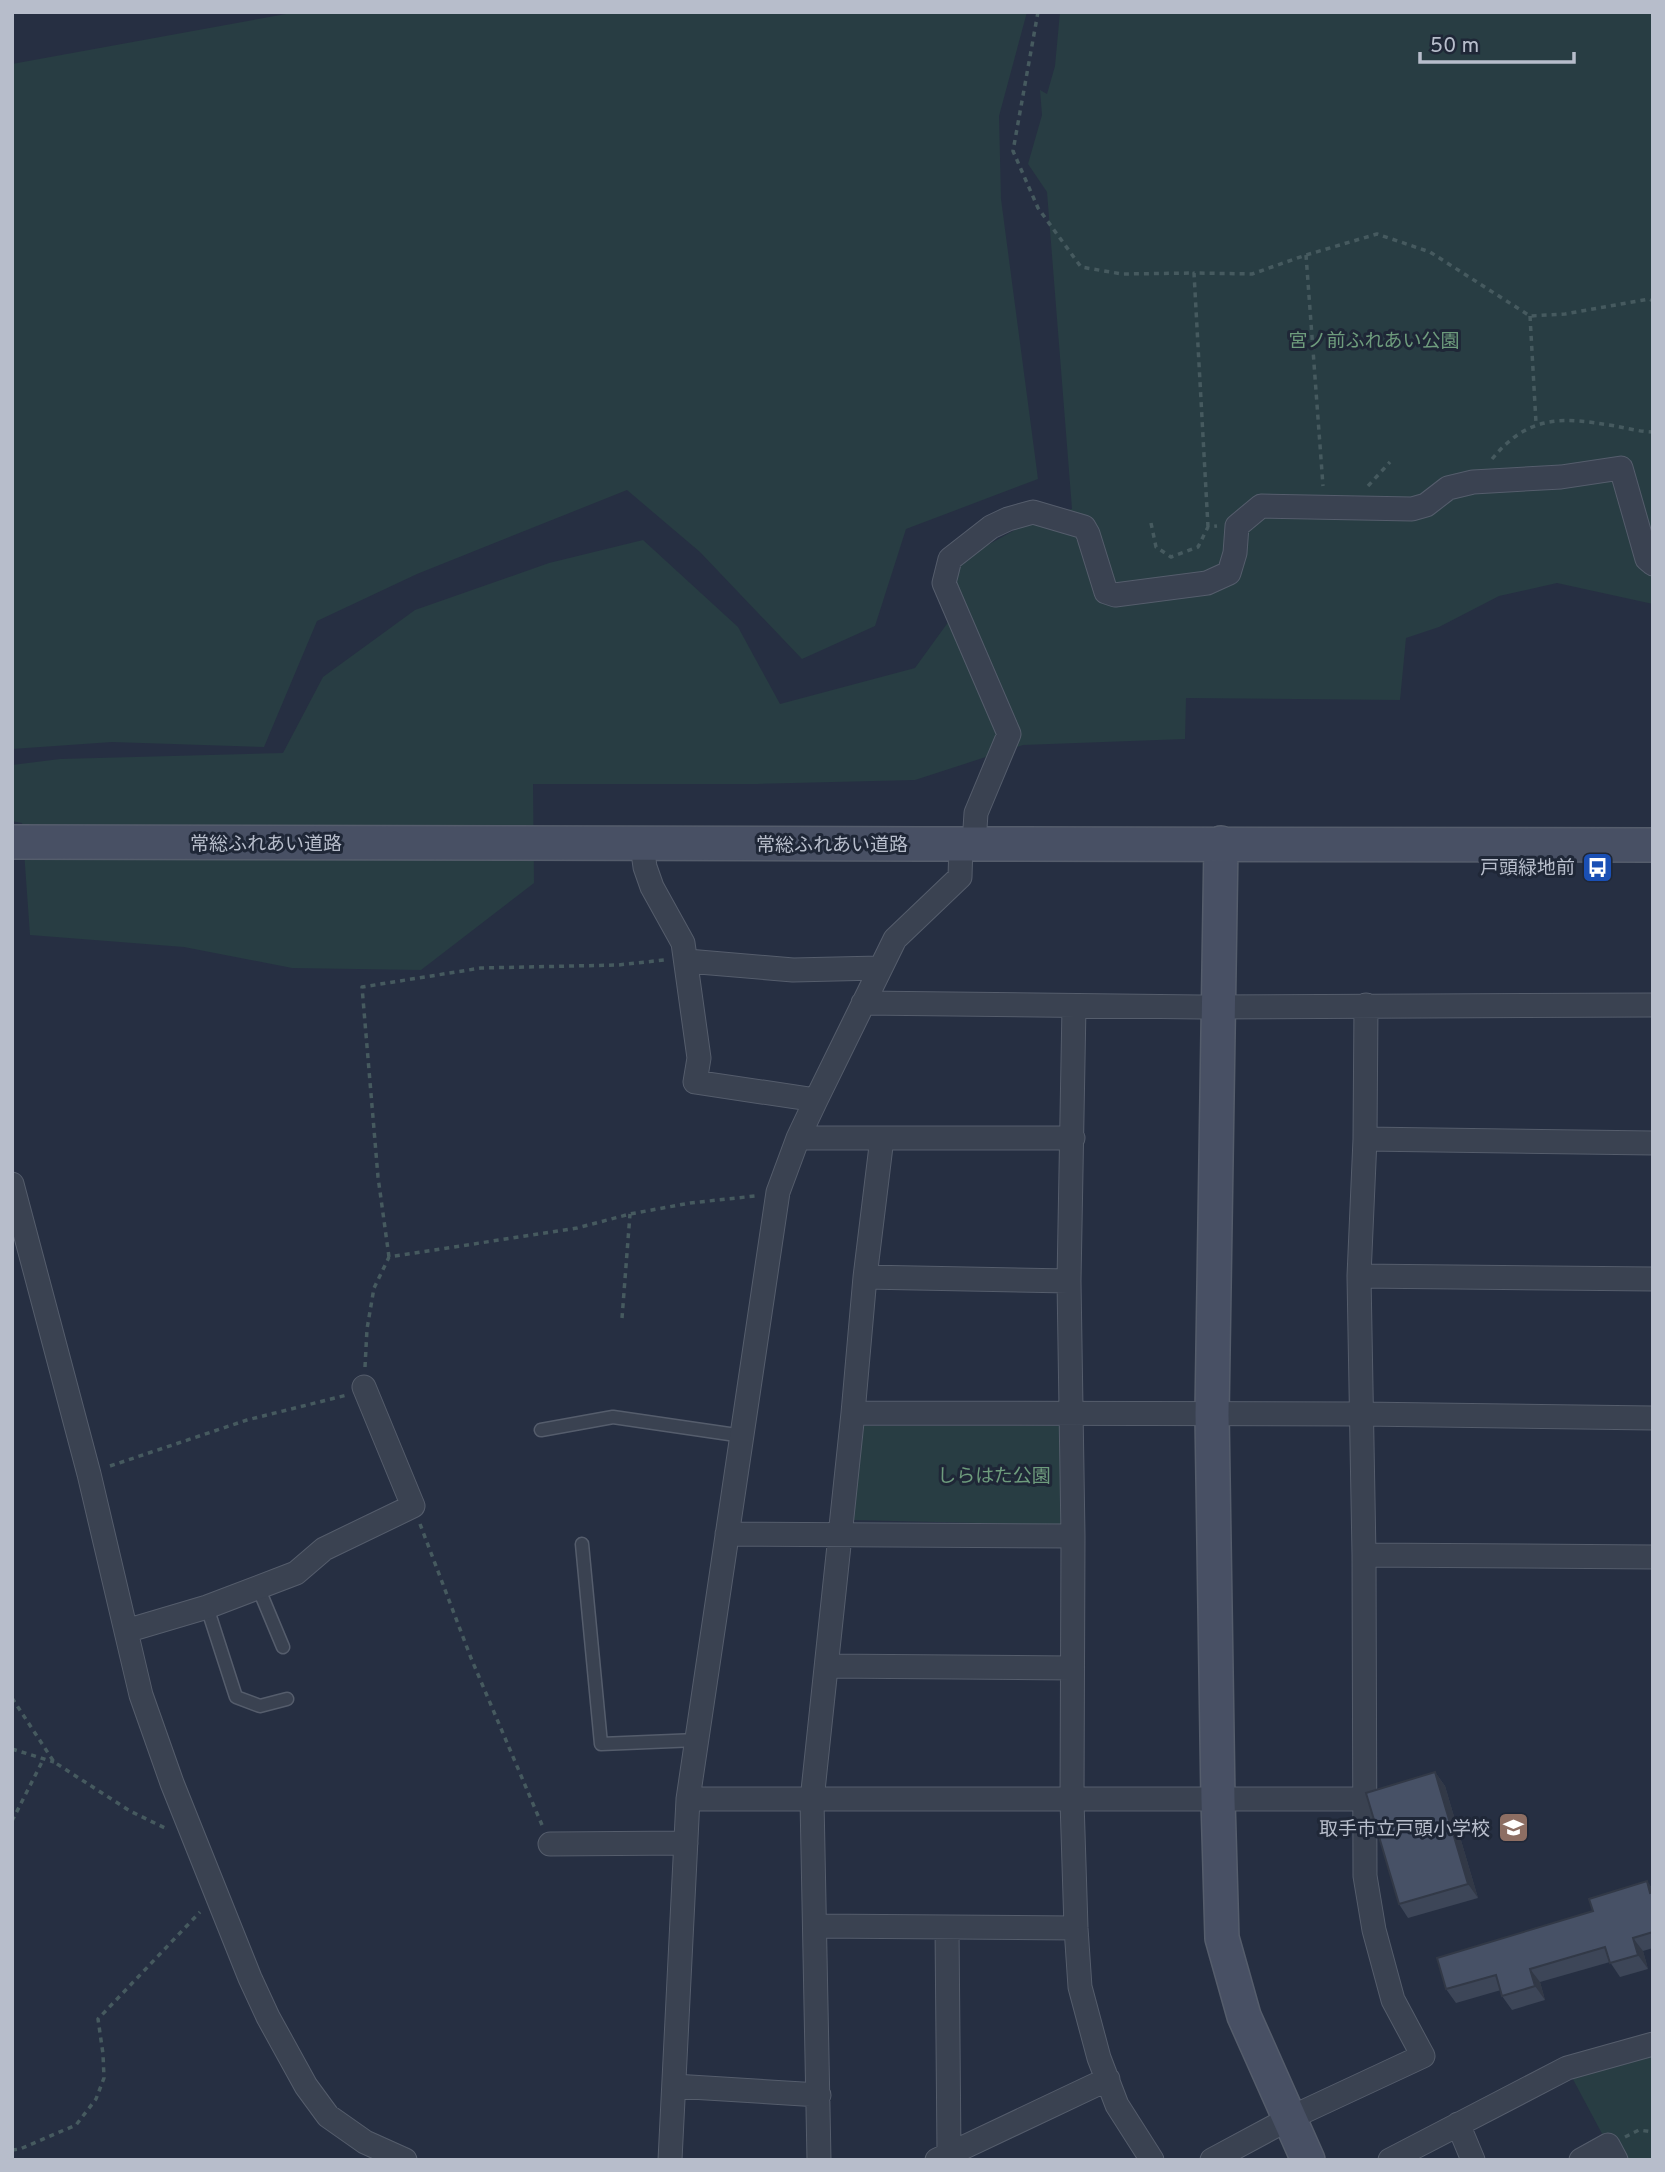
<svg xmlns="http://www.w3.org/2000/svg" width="1665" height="2172" font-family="Overpass,'Noto Sans JP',sans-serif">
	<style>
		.green { fill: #283d43 }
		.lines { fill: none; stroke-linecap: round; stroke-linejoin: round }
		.lane-casing { stroke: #555d6c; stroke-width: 15 }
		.street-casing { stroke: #555d6c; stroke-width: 25 }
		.secondary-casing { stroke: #555d6c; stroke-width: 36 }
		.path { stroke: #465a5f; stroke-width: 3.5; stroke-dasharray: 5 5; stroke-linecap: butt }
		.lane { stroke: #3a4251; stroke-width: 12 }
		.street { stroke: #3a4251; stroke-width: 23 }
		.secondary { stroke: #485064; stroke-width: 33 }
		.wall { fill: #3d4658 }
		.shaded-wall { fill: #323947 }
		.building { fill: #475166; stroke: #323947; stroke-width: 2 }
		.labels { text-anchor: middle; stroke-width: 6; stroke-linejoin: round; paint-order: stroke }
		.park-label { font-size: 19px; fill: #6e9c7d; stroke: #1f2737 }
		.street-label { font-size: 19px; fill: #b7bdcb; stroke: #1f2737 }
		.poi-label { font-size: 19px; fill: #b7bdcb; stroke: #1f2737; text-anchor: end }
	</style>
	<rect width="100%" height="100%" fill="#262f42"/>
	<path class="green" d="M297 12H1027L999 116 1001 199 1038 479 906 529 875 626 802 659 700 552 627 490 417 574 317 621 264 747 112 742 12 749V64Z
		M1060 12H1653V604L1557 583 1499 596 1439 627 1406 638 1400 700 1186 698 1185 739 1023 745 915 780 757 784H533L534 883 421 970 292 968 184 947 30 935 22 823 12 821V765L60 759 283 753 323 677 415 610 549 563 643 540 738 627 780 704 915 668 949 621 957 562 1044 514 1072 509 1047 192 1028 164 1042 115 1040 90 1047 94 1055 66Z
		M864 1426H1063L1061 1525 852 1520Z
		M1653 2044V2160H1616L1567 2068Z"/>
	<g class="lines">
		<defs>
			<path id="lane" d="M541 1430 613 1417 743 1436
				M582 1544 601 1744 697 1740
				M258 1587 283 1647
				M207 1607 236 1697 260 1706 287 1699"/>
			<path id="street" d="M974 844 976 813 1009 734 944 583 950 559 991 527 1008 519 1033 512 1084 527 1088 534 1106 592 1115 595 1207 583 1229 573 1235 553 1237 526 1261 506 1412 509 1426 505 1448 488 1473 482 1561 477 1621 468 1647 559 1653 564
				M642 845 645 867 652 887 683 943 699 1058 695 1082 816 1100
				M687 961 793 970 879 968
				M863 1003 1201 1007 1653 1005
				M1074 1006 1069 1281 1073 1536 1072 1801 1076 1928 1080 1987 1099 2058 1117 2105 1152 2160
				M798 1138H1073
				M1365 1139 1653 1143
				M12 1184 89 1474 141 1695 172 1783 250 1978 268 2017 306 2086 328 2116 365 2142 405 2160
				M1359 1276 1653 1279
				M865 1277 1069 1281
				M853 1413 1362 1414 1653 1418
				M727 1534 1073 1536
				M1364 1555 1653 1557
				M126 1631 207 1607 296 1573 324 1549 413 1506 364 1387
				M827 1666 1072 1668
				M688 1799H1364
				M550 1844 686 1843
				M816 1926 1076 1928
				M947 1927 949 2154
				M674 2086 819 2095
				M1458 2124 1473 2160
				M670 2160 688 1799 778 1192 798 1138 816 1100 895 939 960 877 961 844
				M819 2160 812 1800 853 1413 865 1277 882 1138
				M937 2160 1108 2079
				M1212 2160 1290 2118 1423 2056 1393 2000 1374 1930 1365 1876 1364 1555 1359 1276 1365 1139 1366 1005
				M1390 2160 1567 2068 1653 2044
				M1581 2160 1608 2145 1616 2160"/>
			<path id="secondary" d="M12 842C559 845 1106 843 1653 845
				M1221 843 1212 1414 1218 1800 1222 1938 1244 2016 1308 2160"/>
		</defs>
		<use href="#lane" class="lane-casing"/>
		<use href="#street" class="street-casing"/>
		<use href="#secondary" class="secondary-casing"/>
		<path class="path" d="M1038 12 1013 151 1038 208 1081 267 1122 274 1194 273
			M1306 255 1323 486
			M1530 316 1536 423
			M1492 459C1529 414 1563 417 1615 426 1627 428 1641 432 1653 432
			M1368 486 1390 462
			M1151 523 1156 547 1171 557 1198 547 1208 527 1217 526
			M1208 527 1194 273 1252 274 1306 255 1377 234 1430 252 1530 316 1565 314 1649 299 1653 301
			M389 1257 378 1177 362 987 481 968 618 965 664 960
			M622 1318 630 1214
			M365 1367 367 1329 374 1288 389 1257 577 1228 630 1214 690 1203 755 1196
			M110 1466 247 1420 347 1395
			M420 1524 471 1658 542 1825
			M12 1698 54 1762 130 1811 167 1829
			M12 1749 54 1762
			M12 1821 44 1758
			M1625 2137 1639 2130 1653 2132
			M12 2150 20 2149 76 2125 96 2099 104 2078 103 2054 98 2019 200 1912"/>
		<use href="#lane" class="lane"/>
		<use href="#street" class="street"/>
		<use href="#secondary" class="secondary"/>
	</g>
	<path class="wall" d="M1435 1772 1445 1786 1478 1898 1408 1918 1399 1904Z
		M1647 1881 1653 1890V1948L1643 1951 1648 1969 1620 1977 1610 1962 1540 1982 1545 2000 1512 2010 1502 1996 1501 1990 1456 2003 1446 1989 1593 1911Z"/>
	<path class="shaded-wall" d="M1435 1772 1445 1786 1478 1898 1468 1884Z
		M1647 1881 1653 1890V1897L1650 1893Z
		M1633 1938 1643 1951 1648 1969 1638 1955Z
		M1530 1969 1540 1982 1545 2000 1535 1986Z"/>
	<path class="building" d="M1435 1772 1468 1884 1399 1904 1366 1793Z
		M1647 1881 1650 1893 1653 1892V1932L1633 1938 1638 1955 1610 1963 1605 1947 1530 1969 1535 1986 1502 1996 1496 1975 1446 1989 1437 1958 1593 1911 1589 1899Z"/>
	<defs>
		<symbol id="bus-square" viewBox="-11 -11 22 22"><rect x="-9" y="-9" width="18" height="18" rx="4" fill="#1a4fb4" stroke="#1f2737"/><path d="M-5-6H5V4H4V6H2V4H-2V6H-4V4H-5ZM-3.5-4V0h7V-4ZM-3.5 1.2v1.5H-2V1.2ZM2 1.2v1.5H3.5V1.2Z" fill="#fff"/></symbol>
		<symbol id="school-square" viewBox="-11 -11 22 22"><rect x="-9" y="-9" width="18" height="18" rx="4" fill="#8d6e63" stroke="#1f2737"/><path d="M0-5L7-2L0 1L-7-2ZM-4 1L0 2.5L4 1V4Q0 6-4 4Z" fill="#fff"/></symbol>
	</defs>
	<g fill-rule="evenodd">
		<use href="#bus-square" x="1580" y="850" width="35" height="35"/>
		<use href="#school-square" x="1496" y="1810" width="35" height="35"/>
	</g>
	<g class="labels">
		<g class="park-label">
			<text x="1374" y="347">宮ノ前ふれあい公園</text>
			<text x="994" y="1482">しらはた公園</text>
		</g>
		<g class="street-label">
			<text x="266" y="850">常総ふれあい道路</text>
			<text x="832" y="851">常総ふれあい道路</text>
		</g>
		<g class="poi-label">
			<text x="1575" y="874">戸頭緑地前</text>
			<text x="1490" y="1835">取手市立戸頭小学校</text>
		</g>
	</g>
	<rect width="1665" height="2172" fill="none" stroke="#b7bdcb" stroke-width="28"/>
	<path d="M1420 52v10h154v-10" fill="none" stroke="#b7bdcb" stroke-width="3.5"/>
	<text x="1430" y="52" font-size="21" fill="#b7bdcb" stroke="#1f2737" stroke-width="5" paint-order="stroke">50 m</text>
</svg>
